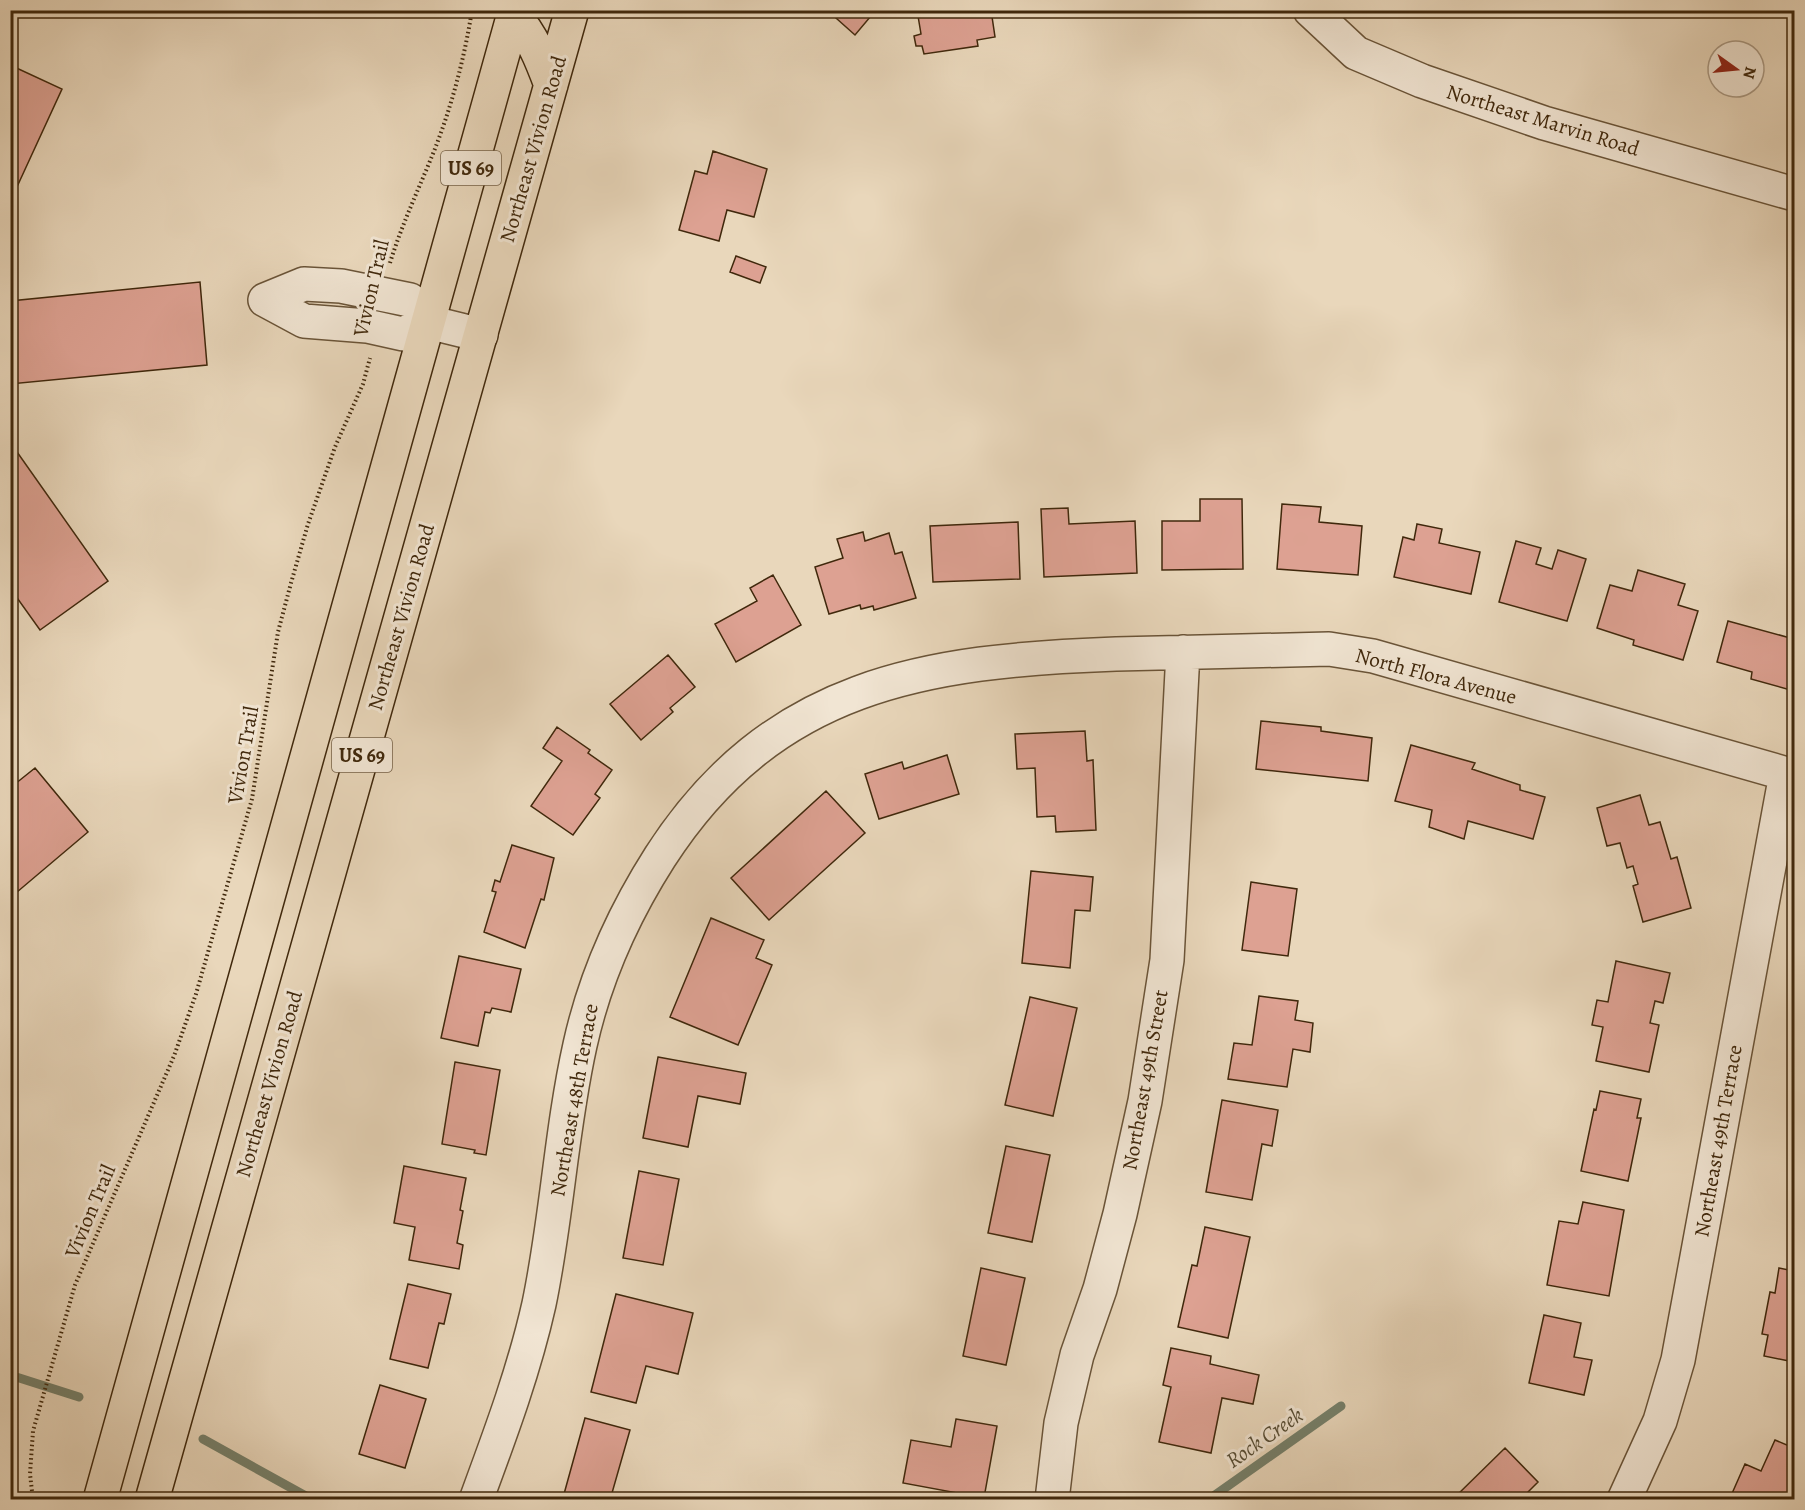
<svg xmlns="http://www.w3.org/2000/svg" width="1805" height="1510" font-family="Alegreya,serif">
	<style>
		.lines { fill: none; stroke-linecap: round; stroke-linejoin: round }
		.stream { stroke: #75806b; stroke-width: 9 }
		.building { fill: #dda192; stroke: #40280c; stroke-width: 1.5 }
		.minor-casing { stroke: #6a5438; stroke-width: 36 }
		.primary-casing { stroke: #40280c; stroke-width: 36 }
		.path { stroke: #40280c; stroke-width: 4; stroke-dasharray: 1.5 3; stroke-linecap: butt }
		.minor { stroke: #f1e5d3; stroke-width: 33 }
		.primary { stroke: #e9d7bb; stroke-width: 33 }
		.labels { text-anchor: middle; stroke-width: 6; stroke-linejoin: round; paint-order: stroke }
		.shield { fill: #f1e5d3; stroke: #756148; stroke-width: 1.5 }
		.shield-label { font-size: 20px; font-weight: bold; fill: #40280c }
		.street-label { font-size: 21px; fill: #40280c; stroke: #f1e5d3 }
		.water-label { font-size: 22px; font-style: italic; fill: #564c34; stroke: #f1e5d3 }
	</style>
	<rect width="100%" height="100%" fill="#e9d7bb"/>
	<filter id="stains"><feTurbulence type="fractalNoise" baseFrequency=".00333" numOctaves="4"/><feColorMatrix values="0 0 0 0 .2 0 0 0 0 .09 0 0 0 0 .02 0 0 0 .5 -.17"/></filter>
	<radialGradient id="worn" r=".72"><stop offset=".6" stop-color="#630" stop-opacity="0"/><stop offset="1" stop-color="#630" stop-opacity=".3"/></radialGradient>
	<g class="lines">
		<path class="stream" d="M10 1375 79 1397
			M203 1439 313 1500
			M1208 1500 1341 1406"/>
	</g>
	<path class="building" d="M827 10H876L855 35Z
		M958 10H991L995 37 977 40 978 46 924 54 922 46H916L914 36 921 34 918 16Z
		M10 65 62 89 10 202Z
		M713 151 767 169 754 217 727 210 719 241 679 230 695 171 707 174Z
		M736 256 766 267 760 283 730 272Z
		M200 282 207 365 10 384V301Z
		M10 442 108 581 40 630 10 588Z
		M1200 499H1242L1243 569 1162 570V521H1200Z
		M1282 504 1321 507 1319 522 1362 526 1358 575 1277 569Z
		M1068 508 1069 524 1135 521 1137 573 1044 577 1041 509Z
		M1018 522 1020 579 933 582 930 526Z
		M1417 524 1442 529 1439 543 1480 552 1471 594 1394 577 1403 537 1414 540Z
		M863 532 865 541 889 533 895 554 902 552 916 598 874 610 873 606 861 609 860 605 829 614 815 567 843 558 837 539Z
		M1516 541 1541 548 1536 564 1552 569 1558 550 1586 559 1567 621 1499 602Z
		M1638 570 1685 584 1678 605 1698 611 1683 660 1633 645 1634 640 1597 628 1610 585 1632 591Z
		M773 575 801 625 736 662 715 624 757 601 750 588Z
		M1728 621 1794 639V691L1751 679 1752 672 1717 662Z
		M668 655 695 687 670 708 673 712 641 740 610 704Z
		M1261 721 1321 727V731L1372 738 1368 781 1256 769Z
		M557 727 590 750 588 753 612 770 595 794 600 798 573 835 531 806 562 761 543 748Z
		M1085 731 1087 761 1093 760 1096 830 1056 832 1055 816 1037 817 1035 768 1017 769 1015 734Z
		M1411 745 1475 763 1472 769 1520 785V790L1545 797 1533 839 1468 821 1464 839 1429 827 1432 810 1395 801Z
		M947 755 959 794 879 819 865 774 902 762 904 769Z
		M35 768 88 832 10 898V788Z
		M826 791 865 833 769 920 731 878Z
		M1640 795 1649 825 1660 822 1671 859 1677 857 1691 908 1643 922 1633 886 1638 884 1633 866 1627 868 1620 843 1607 846 1597 808Z
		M512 845 554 858 544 900 541 899 525 948 484 932 496 892 492 891 495 880 500 882Z
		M1031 871 1093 877 1090 911 1075 910 1070 968 1022 963Z
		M1251 882 1297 889 1288 956 1242 950Z
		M711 918 764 940 756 958 772 965 738 1045 670 1017Z
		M459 956 521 969 511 1012 492 1008 490 1013 485 1012 478 1046 441 1038Z
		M1616 961 1670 973 1663 1003 1655 1001 1650 1023 1659 1025 1649 1072 1596 1061 1603 1027 1592 1025 1597 1000 1608 1002Z
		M1259 996 1298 1001 1295 1020 1313 1023 1310 1052 1293 1049 1287 1087 1228 1079 1234 1043 1252 1045Z
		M1030 997 1077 1008 1053 1116 1005 1105Z
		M658 1057 746 1073 740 1104 698 1096 688 1147 643 1138Z
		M455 1062 500 1070 486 1155 474 1153 475 1150 442 1144Z
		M1600 1091 1641 1099 1637 1118H1641L1628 1181 1581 1171 1594 1109 1596 1110Z
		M1222 1100 1278 1110 1272 1146 1262 1144 1252 1200 1206 1192Z
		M1006 1146 1050 1155 1032 1242 988 1233Z
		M404 1166 466 1178 460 1210 463 1211 457 1243 463 1245 459 1269 409 1260 415 1227 394 1223Z
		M639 1171 679 1179 663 1265 623 1258Z
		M1583 1202 1624 1210 1609 1296 1547 1285 1559 1221 1578 1224Z
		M1205 1227 1250 1237 1228 1338 1178 1327 1192 1265 1197 1266Z
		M981 1268 1025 1278 1006 1365 963 1356Z
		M1779 1268 1794 1271V1362L1764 1356 1768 1335 1762 1334 1770 1292 1775 1293Z
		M408 1284 451 1294 444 1324 439 1323 428 1368 390 1359Z
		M616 1294 693 1313 678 1374 646 1366 636 1403 591 1392Z
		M1544 1315 1581 1323 1574 1357 1592 1360 1584 1395 1529 1383Z
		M1171 1348 1211 1356 1210 1364 1259 1375 1253 1404 1222 1398 1211 1453 1159 1442 1171 1387 1163 1385Z
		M380 1385 426 1399 405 1468 359 1454Z
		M585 1418 630 1430 610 1500H585L564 1494Z
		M956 1419 997 1426 984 1498 903 1483 911 1440 951 1447Z
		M1775 1440 1794 1448V1490L1791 1500 1730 1498 1745 1464 1761 1471Z
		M1505 1448 1538 1482 1520 1500H1452Z"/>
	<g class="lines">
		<defs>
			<path id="minor" d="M1310 10 1356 53 1422 81 1544 123 1794 194
				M265 300 304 321 367 326 403 334 428 322 481 335
				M265 300 304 284 341 286 410 300 417 305 428 322
				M476 1500C500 1435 524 1371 539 1304 557 1218 561 1130 580 1045 595 977 623 915 660 857 772 683 925 661 1116 654 1187 652 1258 651 1329 649L1373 656 1794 776
				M1052 1500 1061 1423 1077 1355 1100 1289 1120 1214 1145 1101 1167 960 1183 652
				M1624 1500 1660 1421 1678 1360 1786 774"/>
			<path id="primary" d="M514 15C532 36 541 58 551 85
				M100 1500 515 10
				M152 1500 572 10"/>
		</defs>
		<use href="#minor" class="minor-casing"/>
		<use href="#primary" class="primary-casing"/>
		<path class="path" d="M390 263C401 227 416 195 430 161 450 113 464 61 472 10
			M33 1500 30 1474 33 1431 75 1285 174 1056 196 994 252 799 278 632 291 583 308 524 335 447 363 384 370 358"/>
		<use href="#minor" class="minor"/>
		<use href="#primary" class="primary"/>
	</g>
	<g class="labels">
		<g class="shield">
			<rect x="441" y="151" width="60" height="34" rx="4.5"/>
			<rect x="332" y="738" width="60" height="34" rx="4.5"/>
		</g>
		<g class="shield-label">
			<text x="471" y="175">US 69</text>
			<text x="362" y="762">US 69</text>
		</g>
		<g class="street-label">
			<text transform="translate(1543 120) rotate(17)" y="7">Northeast Marvin Road</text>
			<text transform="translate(533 149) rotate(-74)" y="7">Northeast Vivion Road</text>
			<text transform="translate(371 288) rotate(-77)" y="7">Vivion Trail</text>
			<text transform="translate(401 617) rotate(-74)" y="7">Northeast Vivion Road</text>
			<text transform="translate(1436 676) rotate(15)" y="7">North Flora Avenue</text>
			<text transform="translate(243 755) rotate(-80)" y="7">Vivion Trail</text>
			<text transform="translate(1145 1080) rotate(-80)" y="7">Northeast 49th Street</text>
			<text transform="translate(269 1084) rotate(-74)" y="7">Northeast Vivion Road</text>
			<text transform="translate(574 1100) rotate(-80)" y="7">Northeast 48th Terrace</text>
			<text transform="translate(1718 1141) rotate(-80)" y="7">Northeast 49th Terrace</text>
			<text transform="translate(90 1211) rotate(-67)" y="7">Vivion Trail</text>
		</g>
		<g class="water-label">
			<text transform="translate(1264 1437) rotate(-35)" y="8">Rock Creek</text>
		</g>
	</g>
	<rect width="1805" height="1510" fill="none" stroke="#e9d7bb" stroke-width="36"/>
	<rect x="12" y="12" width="1781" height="1486" fill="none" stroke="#40280c" stroke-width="3"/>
	<rect x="18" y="18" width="1769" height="1474" fill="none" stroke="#40280c" stroke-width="1.5"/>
	<g transform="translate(1736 69) rotate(105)"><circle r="28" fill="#f1e5d3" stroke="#aa9983" stroke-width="1.5"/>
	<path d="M0-4.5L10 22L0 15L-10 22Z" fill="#8f2418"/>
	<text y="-9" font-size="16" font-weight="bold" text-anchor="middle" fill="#40280c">N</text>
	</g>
	<rect width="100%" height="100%" filter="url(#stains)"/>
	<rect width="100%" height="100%" fill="url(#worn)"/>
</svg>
